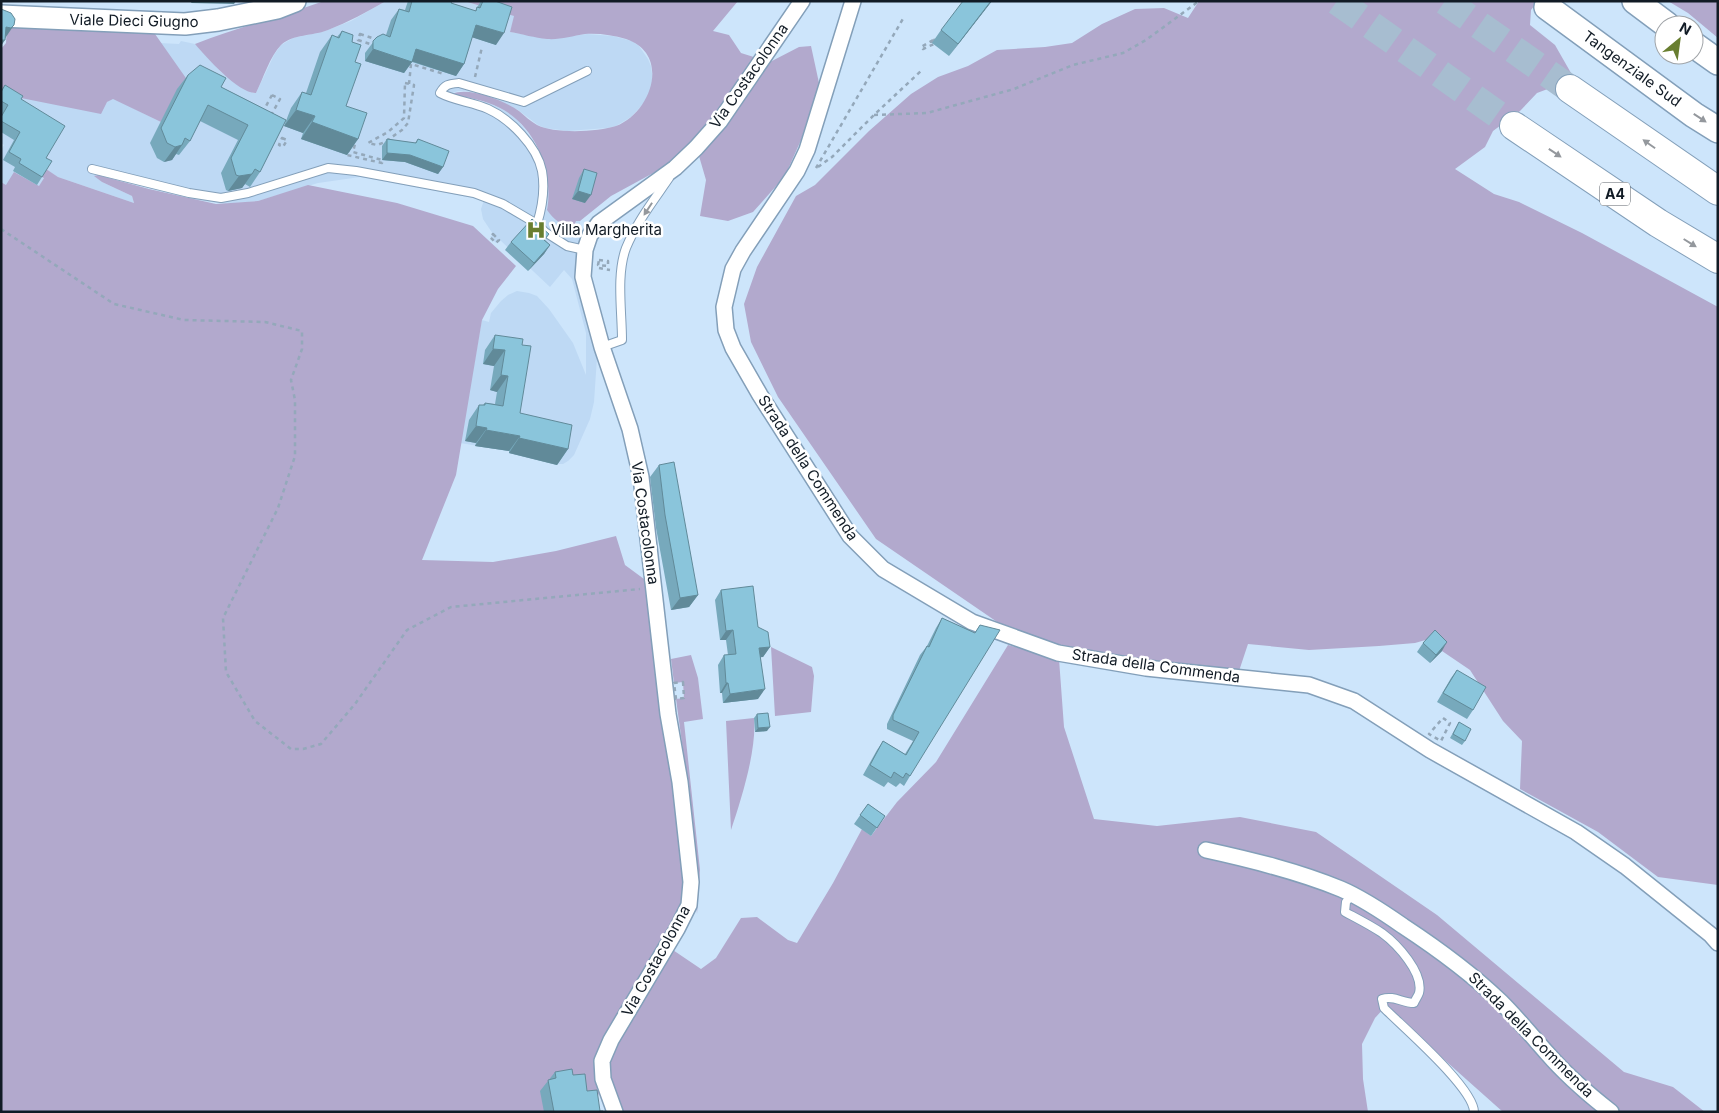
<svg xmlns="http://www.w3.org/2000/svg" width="1719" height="1113" font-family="Inter,sans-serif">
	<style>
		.built { fill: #bed9f4 }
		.green { fill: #b2a9cd }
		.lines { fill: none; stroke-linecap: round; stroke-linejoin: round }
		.motorway-tunnel { stroke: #a7bdd0; stroke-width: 28; stroke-dasharray: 28 14; stroke-linecap: butt }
		.service-casing { stroke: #839fb9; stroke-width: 10 }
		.minor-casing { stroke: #839fb9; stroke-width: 18 }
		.secondary-casing { stroke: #839fb9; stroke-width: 24 }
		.trunk-casing { stroke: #839fb9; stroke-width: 28 }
		.motorway-casing { stroke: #839fb9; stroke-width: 30 }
		.path { stroke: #94a8ba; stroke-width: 2.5; stroke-dasharray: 4 4; stroke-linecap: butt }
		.service { stroke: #fff; stroke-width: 8 }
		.minor { stroke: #fff; stroke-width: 15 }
		.secondary { stroke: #fff; stroke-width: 21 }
		.trunk { stroke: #fff; stroke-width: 25 }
		.motorway { stroke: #fff; stroke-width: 28 }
		.wall { fill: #77a9bc }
		.shaded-wall { fill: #618a99 }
		.building { fill: #8ac5db; stroke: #618a99 }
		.oneway { fill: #94989d }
		.labels { text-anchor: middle; stroke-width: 5; stroke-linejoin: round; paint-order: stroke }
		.shield { fill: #fff; stroke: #585f66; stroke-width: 1 }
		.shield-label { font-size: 14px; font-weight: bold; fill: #111b25 }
		.street-label { font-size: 15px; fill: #111b25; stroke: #fff }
		.poi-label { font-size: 15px; fill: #111b25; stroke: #fff; text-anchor: start }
	</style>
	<rect width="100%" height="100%" fill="#cde5fb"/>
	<path class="built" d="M386 1H464L515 16 510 32 548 39 587 34 613 36 632 41 639 46 648 59 651 66 653 81 649 95 644 103 631 117 616 126 607 128 568 131 545 128 538 125 518 110 501 102 479 94 466 91H458L452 93 491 104 506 111 517 119 533 140 544 164 549 184V198L547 210 561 224 567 226 576 227V221H580V259L594 333 597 358 594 402 590 419 574 455 568 461 563 464H556L509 453V451L460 443 482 320 489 322 491 313 501 301 508 295 517 291 529 293 537 296 549 309 573 343 586 375V333L572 279 564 270 550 287 500 240 496 243 490 237 493 234 483 219 481 209 484 200 360 177 318 183 258 201 225 204 191 199 98 175 95 176 102 182 132 196 134 203 58 177 46 170 44 178 39 187 6 185 1 182V150L4 145 1 143V94L107 102 113 98 161 122 165 51 160 43 179 44 181 41 195 44 221 72 253 93H256L274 55 281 45 293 38 325 31 351 21Z"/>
	<path class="green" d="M324 1H386C367 12 348 22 328 30 313 36 293 34 281 45 270 56 263 79 256 93 239 94 206 57 195 44 237 28 281 16 324 1Z
		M464 1H738L713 31 729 35 741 53 770 62 799 47 811 46 819 83 801 140 785 176 753 212 728 221 700 216 706 180 699 156 668 165 611 196 580 221H576L574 227C562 226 554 220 547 210 554 173 536 126 500 108 485 100 468 98 452 94 469 86 505 101 519 111 525 116 530 121 537 125 554 134 598 132 616 126 652 112 671 54 626 39 613 35 598 33 585 34 572 36 560 40 547 39 535 38 522 34 510 32L514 16Z
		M1199 1H1538L1531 10 1530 25 1555 45 1571 73 1553 87 1537 93 1520 111 1493 131 1485 147 1455 169 1494 194 1519 202 1582 233 1718 307V885L1658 877 1598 832 1520 789 1522 741 1503 721 1470 670 1442 651 1429 639 1415 643 1379 646 1309 650 1248 644 1237 677 1058 653 1003 626 876 539 778 397 751 342 744 304 757 267 796 196 815 185 869 131 911 94 938 77 968 66 997 50 1045 47 1072 43 1102 24 1135 9 1164 8 1188 18Z
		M1668 1H1718V38L1688 13Z
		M7 25 155 34 188 81 179 87 161 122 113 99 107 102 101 114 1 94V49L6 43Z
		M46 169 58 177 134 203 132 196 102 182 94 176 98 175 149 189 216 204 258 201 308 185 397 203 473 226 516 266 498 289 482 320 456 475 422 560 493 562 556 551 616 536 625 565 644 579 648 591 691 882 667 946 701 969 716 958 741 918 757 917 788 940 797 943 833 883 862 829 871 836 897 802 936 762 1008 645 1059 659 1064 727 1094 819 1157 826 1240 817 1316 832 1437 915 1624 1072 1673 1087 1705 1112H1503L1385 1007 1375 1018 1362 1044 1363 1079 1368 1112H619L602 1087 594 1104 544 1112H1V182L6 185 14 172 39 186 44 178 42 177Z
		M771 647 812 667 814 676 811 712 775 716Z
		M691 655 698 678 703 719 684 722 700 870 697 914 685 765 676 699 684 698 683 682 674 683 671 659Z
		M754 718C757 750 741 800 731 830L726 721Z"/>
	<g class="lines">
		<path class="motorway-tunnel" d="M1337 1 1514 126
			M1445 1 1570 89"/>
		<defs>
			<path id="service" d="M92 169 189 193 221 198 248 193 328 168 356 171 474 193 503 204 537 224 545 232 567 246 585 250
				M537 224C542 208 545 188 542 171 537 146 510 119 488 109 473 102 455 101 440 93 445 84 449 84 459 83L524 102 587 71
				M602 347 622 340C622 311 616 275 626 248 636 223 654 200 669 178
				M1352 895 1346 902 1345 912C1358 919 1370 925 1382 933 1397 944 1424 973 1419 993 1418 996 1415 1000 1414 1003 1402 1003 1394 995 1382 999L1384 1008C1403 1027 1474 1088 1474 1112"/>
			<path id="minor" d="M853 1 807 150 797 171 743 251 733 269 724 307 726 330 733 348 760 395 850 536 883 569 972 622 1058 653 1146 668 1309 685 1354 701 1430 750 1576 832 1625 866 1711 935 1718 943
				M1206 850C1252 860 1297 871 1341 889 1362 898 1383 912 1403 926 1438 949 1471 973 1501 1002 1517 1018 1532 1036 1547 1053 1566 1075 1588 1094 1611 1112
				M615 1112 603 1079 602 1061 611 1040 677 929 689 905 691 882 680 782 668 714 641 477 630 429 602 347 583 277 585 250 590 235 599 223 675 168 696 148 720 121 802 1"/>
			<path id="secondary" d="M1 16 185 24 218 20 277 8 295 1"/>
			<path id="trunk" d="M1635 1 1667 25
				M1547 7 1694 115 1718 130
				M1694 45 1718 62"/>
			<path id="motorway" d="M1570 89 1718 191
				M1514 126 1658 223 1718 259"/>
		</defs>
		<use href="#service" class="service-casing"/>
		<use href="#minor" class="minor-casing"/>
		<use href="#secondary" class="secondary-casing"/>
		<use href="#trunk" class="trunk-casing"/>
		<use href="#motorway" class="motorway-casing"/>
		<path class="path" d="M360 34 393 45 391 51 358 40Z
			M935 39 932 43 934 44 923 49 921 47Z
			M475 77 482 47
			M405 83 414 85 408 123 402 130 385 142 377 145 368 143 388 132 404 118Z
			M409 84 411 64 444 74
			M272 95 280 99 268 121 260 117Z
			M874 115 927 113 1014 89 1073 65 1123 53 1146 40 1199 1
			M282 138 287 140 283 147 279 145Z
			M353 139 356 140 353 152 382 160V163L347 155Z
			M818 167 832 157 874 115 923 69
			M816 168 904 17
			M1 229 114 304 184 320 265 322 302 331V349L291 380 295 400V456L278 508 223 618 226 672 255 721 291 749H303L321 744 355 704 407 630 451 607 640 589
			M493 234 499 240 496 243 490 237Z
			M599 260 608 261V266L598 265Z
			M599 268 610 270
			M683 682 684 698 676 699 674 683Z
			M1443 718 1450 723 1441 741 1429 734Z"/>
		<use href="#service" class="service"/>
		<use href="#minor" class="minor"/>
		<use href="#secondary" class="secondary"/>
		<use href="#trunk" class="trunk"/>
		<use href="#motorway" class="motorway"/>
	</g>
	<path class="wall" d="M408 1H452L451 3 475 11 481 1H495L496 45 472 37 464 64 456 76 412 62 404 73 365 61V53L377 37 386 35 391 20 399 9 405 10Z
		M992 1 949 56 932 43 941 30Z
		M342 31 352 42 355 62 346 106 358 139 347 155 301 139 303 133 284 126 291 108 302 92 306 93 320 52 332 35 337 37Z
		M188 75 221 87 286 120 260 172 250 187 245 184 242 188 228 191 226 190 221 173 238 140 200 121 190 141 179 155 176 154 172 160 164 162 157 158 150 143 177 89Z
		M5 85 21 99 46 158 42 177 37 185 13 171 15 167 3 160 14 140 1 132V116L2 114 1 113V91Z
		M387 139 415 143 418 139 443 167 438 174 405 162 382 160V146Z
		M584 169 585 203 572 199 579 178Z
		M549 234 545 240 550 245 544 254 528 271 505 250 511 242Z
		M495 335 522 345 520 413 568 449 557 465 509 453V451L475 446 476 443 465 441 469 420 479 405H483L485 403 495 404 497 392 490 390 494 366 483 364 485 350Z
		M659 465 698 595 689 607 671 610 656 528 650 477Z
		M721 590 758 627 770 647 763 657H761L758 699 723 703 722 693H720L718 665 724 655H728L726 640H720L715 600Z
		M942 618 975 633 980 625 910 776 904 786 900 783 896 787 888 782 884 787 863 775 877 750 883 741 905 754 913 741 887 729V724L920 655 927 646 936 628Z
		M1423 643 1442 651 1430 663 1417 652Z
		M1457 670 1473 710 1467 719 1437 702 1451 678Z
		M757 714 767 731 755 732 754 718Z
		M1459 722 1465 741 1462 745 1450 738Z
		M868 804 885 816 871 836 854 824Z
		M555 1072 573 1075 587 1091 600 1111 603 1112H544L540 1091Z"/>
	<path class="shaded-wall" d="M192 1H236L234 4 191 3Z
		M991 1H992L949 56 958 44Z
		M14 25 4 40H5L1 46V34L6 27Z
		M476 25 504 33 496 45 468 36Z
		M373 49 412 62 404 73 365 61Z
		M416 49 464 64 456 76 408 60Z
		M296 110 315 116 303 133 284 126Z
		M312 122 358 139 347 155 301 139Z
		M182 145 172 160 164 162 175 147Z
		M387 153 410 155 443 167 438 174 405 162 382 160Z
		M252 174 242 188 228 191 239 176Z
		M578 191 591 195 585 203 572 199Z
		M550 245 544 254 528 271 534 263Z
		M493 349 505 350 494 366 483 364Z
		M501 375 508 376 497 392 490 390Z
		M476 426 487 428 476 443 465 441Z
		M486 430 520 436 509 451 475 446Z
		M519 438 568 449 557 465 509 453Z
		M698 595 689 607 671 610 680 598Z
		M733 630 726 640H720L726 631Z
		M1447 642 1442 651 1430 663 1436 655Z
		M770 647 763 657 753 658 759 648Z
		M726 683H728L722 693H720Z
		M765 689 758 699 723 703 730 694Z
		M770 727 767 731 755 732 758 728Z"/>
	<path class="building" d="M412 1H452L451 3 476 11 477 7 480 8 483 1H495L512 7 504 33 476 25 464 64 416 49 412 62 373 49V41L377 37 383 34 390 37 399 9 409 12Z
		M963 1H991L958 44 941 30Z
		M1 9 11 13 15 19 14 25 11 28 6 27 5 40H1Z
		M342 31 353 35 352 42 361 45 355 62 361 64 346 106 367 113 358 139 312 122 315 116 296 110 302 92 311 95 332 35 339 38Z
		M200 65 226 78 221 87 286 120 260 172 255 169 252 174 239 176 236 175 231 158 248 125 208 105 190 141 185 138 182 145 175 147 167 143 161 128 188 75Z
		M5 85 23 96 21 99 65 126 46 158 52 161 42 177 19 163 21 159 9 152 20 132 1 121V117L8 105 1 101V92Z
		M387 139 416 143 418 139 449 151 443 167 410 155 387 153Z
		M584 169 597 173 591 195 578 191Z
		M532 219 549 234 544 240 550 245 534 263 511 242Z
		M495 335 523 339 522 345 531 346 520 413 572 425 568 449 519 438 520 436 486 430 487 428 476 426 479 405H485V403L503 406 508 376 501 375 505 350 493 349Z
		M674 462 698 595 680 598 665 515 659 465Z
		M753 586 758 627 768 632 770 647 759 648 765 689 730 694 728 683H726L724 655 736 654 733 630 726 631 721 590Z
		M942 618 975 633 980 625 1000 630 910 776 906 773 903 778 894 772 891 778 870 765 883 741 906 755 919 732 893 720V715L927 646 929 647Z
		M1435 630 1447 642 1436 655 1423 643Z
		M1457 670 1486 687 1473 710 1443 693Z
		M768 713 770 727 758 728 757 714Z
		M1459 722 1471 729 1465 741 1453 734Z
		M868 804 885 816 877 828 860 815Z
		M572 1069 573 1075 585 1074 587 1091 597 1090 600 1111H603V1112H554L548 1080 556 1078 555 1072Z"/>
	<defs><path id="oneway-solid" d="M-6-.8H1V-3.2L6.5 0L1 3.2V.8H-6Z" transform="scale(1.25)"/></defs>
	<g class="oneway">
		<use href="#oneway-solid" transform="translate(1700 118) rotate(33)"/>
		<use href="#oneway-solid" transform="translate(1649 144) rotate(-145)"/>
		<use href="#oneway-solid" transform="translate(1555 153) rotate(34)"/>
		<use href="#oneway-solid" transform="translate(648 209) rotate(123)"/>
		<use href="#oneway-solid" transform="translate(1690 243) rotate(32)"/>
	</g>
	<defs>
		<symbol id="hospital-bare" viewBox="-9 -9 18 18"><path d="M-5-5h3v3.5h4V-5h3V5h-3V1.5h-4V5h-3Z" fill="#687e30" stroke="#fff" stroke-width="2.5" paint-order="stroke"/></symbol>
	</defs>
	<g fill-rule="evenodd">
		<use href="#hospital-bare" x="522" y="216" width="28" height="28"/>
	</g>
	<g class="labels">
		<rect class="shield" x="1600" y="182.5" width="30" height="23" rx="4"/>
		<g class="shield-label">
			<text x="1615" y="199">A4</text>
		</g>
		<g class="street-label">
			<text transform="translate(134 21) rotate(1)" y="5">Viale Dieci Giugno</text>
			<text transform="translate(1632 69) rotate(36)" y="5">Tangenziale Sud</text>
			<text transform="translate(749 76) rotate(-55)" y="5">Via Costacolonna</text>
			<text transform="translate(808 468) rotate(57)" y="5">Strada della Commenda</text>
			<text transform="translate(645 523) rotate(82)" y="5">Via Costacolonna</text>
			<text transform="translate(1156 666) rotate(8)" y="5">Strada della Commenda</text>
			<text transform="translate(656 961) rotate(-61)" y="5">Via Costacolonna</text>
			<text transform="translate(1531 1035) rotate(45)" y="5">Strada della Commenda</text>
		</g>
		<g class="poi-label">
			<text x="551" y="235">Villa Margherita</text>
		</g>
	</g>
	<rect width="1719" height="1113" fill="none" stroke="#111b25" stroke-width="5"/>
	<g transform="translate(1679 40) rotate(29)"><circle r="24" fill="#ffffff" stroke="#a0a4a8"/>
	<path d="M0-4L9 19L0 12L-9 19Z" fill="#687e30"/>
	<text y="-8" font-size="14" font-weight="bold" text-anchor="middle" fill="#111b25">N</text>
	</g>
</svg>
